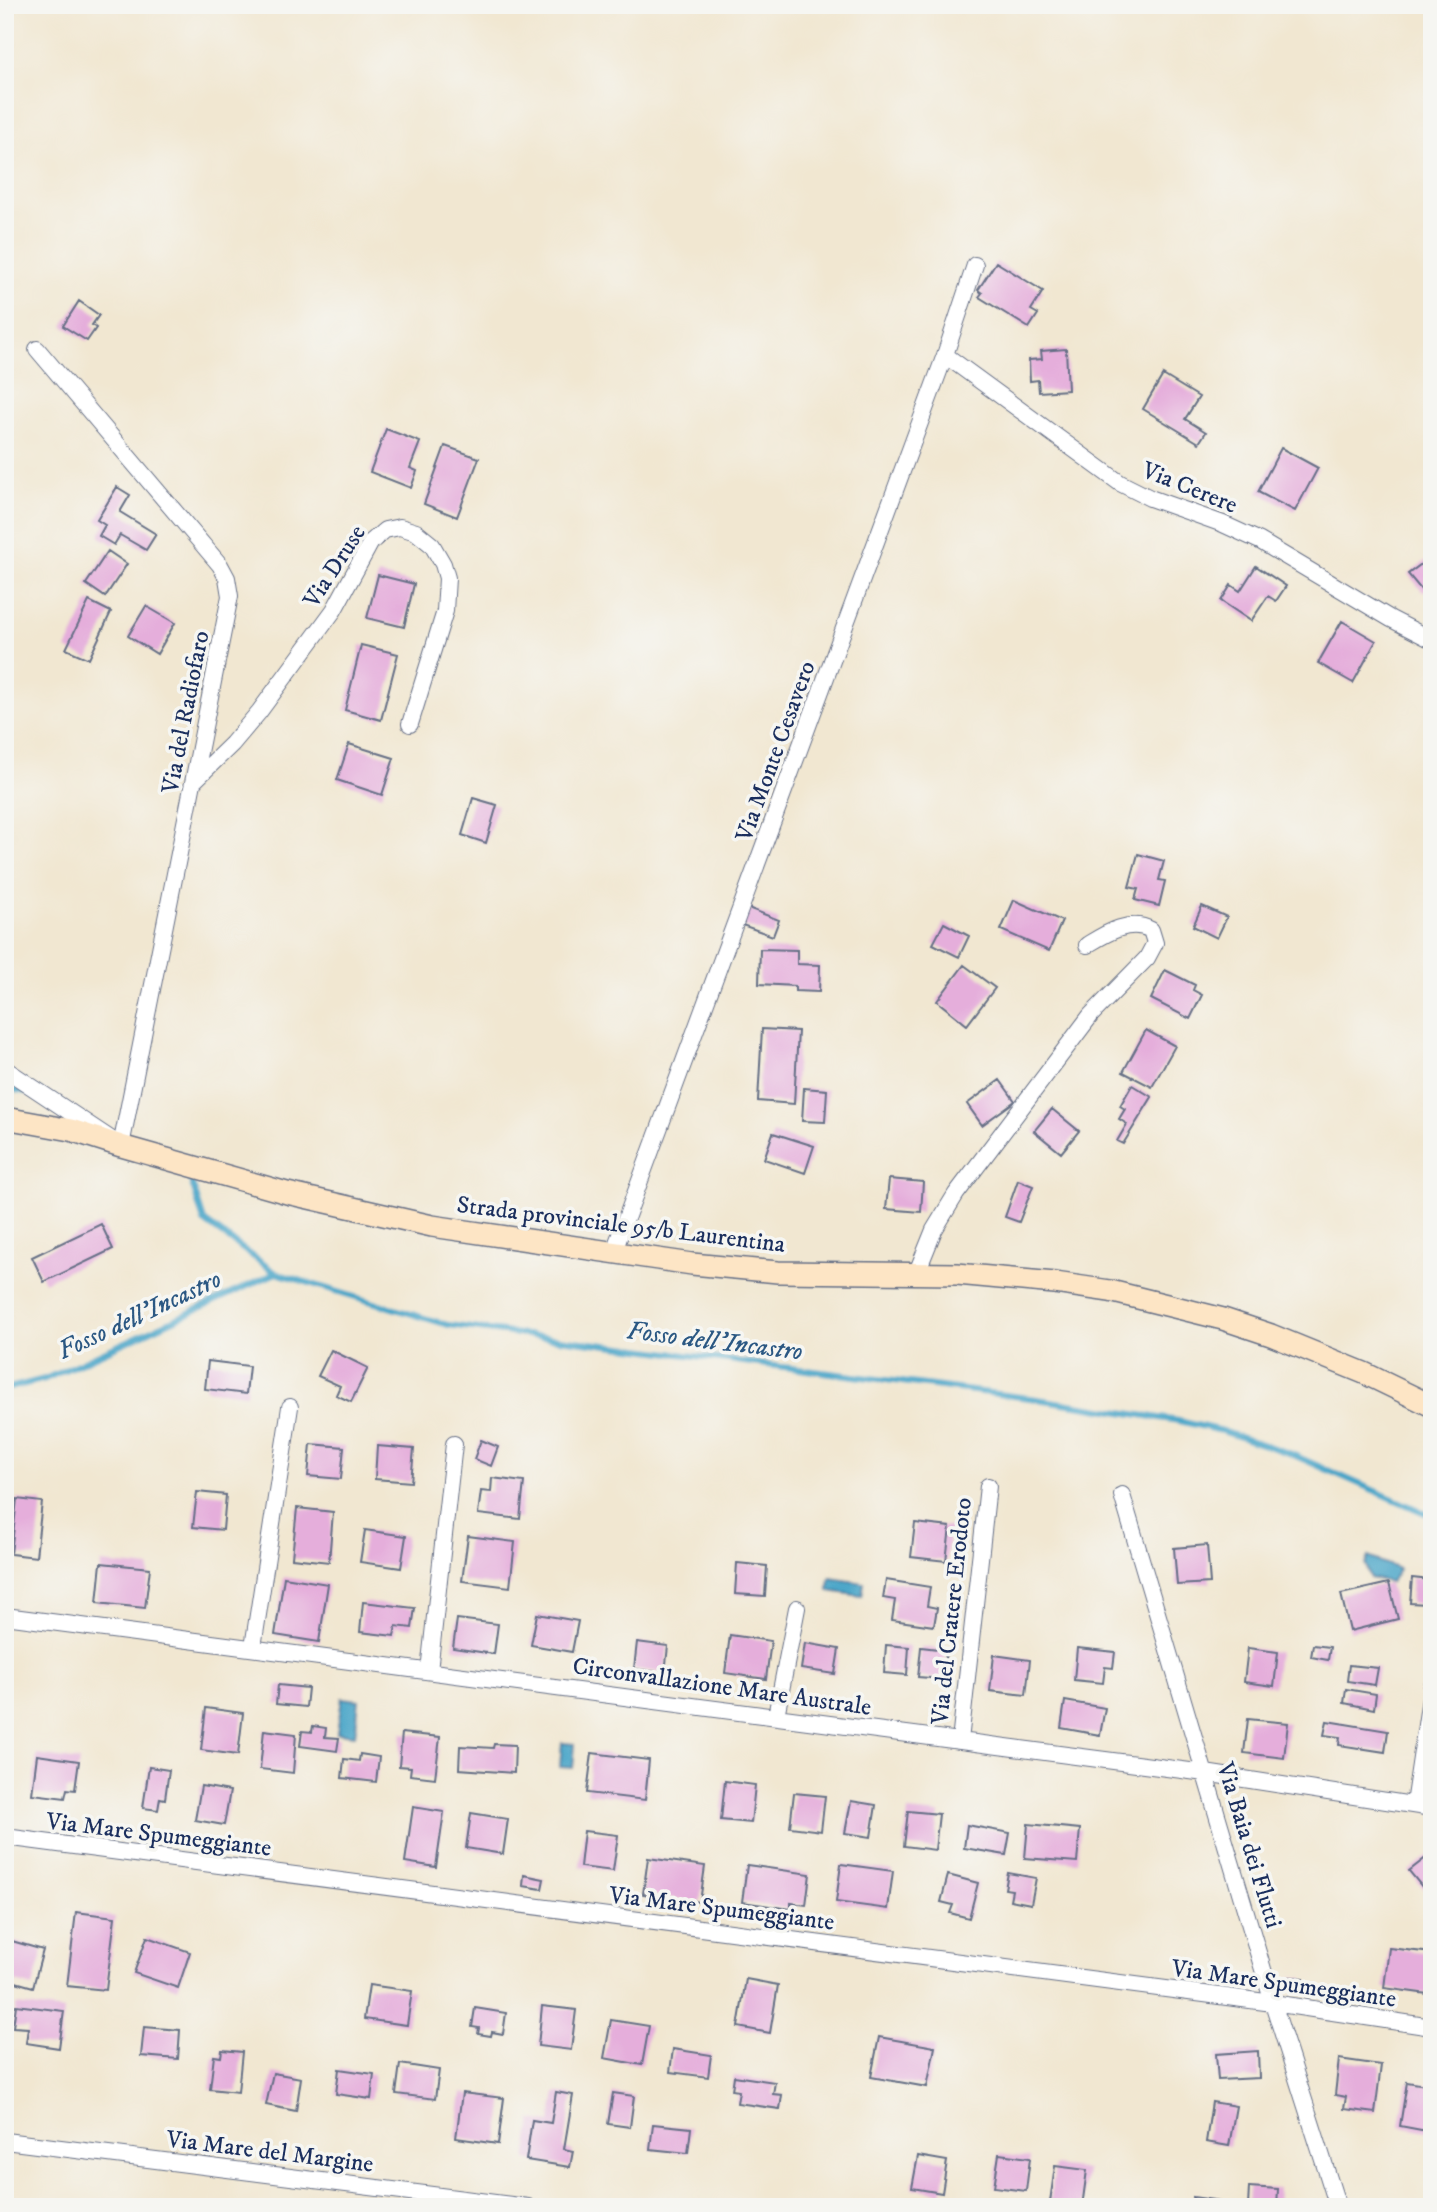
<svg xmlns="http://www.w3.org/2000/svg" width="1437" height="2212" font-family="'IM FELL DW Pica',serif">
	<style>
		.water { fill: #4aa5c8; stroke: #326a93; stroke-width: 2 }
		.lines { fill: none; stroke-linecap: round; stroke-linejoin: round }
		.stream { stroke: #4aa5c8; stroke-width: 6 }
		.building { fill: #e5aedb }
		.minor-casing { stroke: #666f86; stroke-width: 18 }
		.secondary-casing { stroke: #666f86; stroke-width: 24 }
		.minor { stroke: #fff; stroke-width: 16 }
		.secondary { stroke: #fde5c5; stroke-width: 21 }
		.labels { text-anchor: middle; stroke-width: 7; stroke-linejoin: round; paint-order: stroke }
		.street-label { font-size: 24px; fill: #1b2f5e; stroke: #f6f6f2 }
		.water-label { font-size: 26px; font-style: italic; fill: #2b5883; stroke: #f6f6f2 }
	</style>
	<rect width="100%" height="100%" fill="#f6f6f2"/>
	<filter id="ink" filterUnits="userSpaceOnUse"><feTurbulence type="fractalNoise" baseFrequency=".0143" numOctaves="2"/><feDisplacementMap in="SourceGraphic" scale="14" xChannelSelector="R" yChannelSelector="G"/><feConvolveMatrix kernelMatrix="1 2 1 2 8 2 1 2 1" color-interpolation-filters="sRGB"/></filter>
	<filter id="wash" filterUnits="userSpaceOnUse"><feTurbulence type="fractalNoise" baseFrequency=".00686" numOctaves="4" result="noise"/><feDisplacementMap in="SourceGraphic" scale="28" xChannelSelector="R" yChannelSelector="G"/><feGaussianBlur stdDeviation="1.57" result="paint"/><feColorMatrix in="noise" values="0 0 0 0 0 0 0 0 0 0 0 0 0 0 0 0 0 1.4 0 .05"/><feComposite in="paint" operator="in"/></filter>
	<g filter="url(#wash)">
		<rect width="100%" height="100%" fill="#f1e7d1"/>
		<path class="water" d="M1368 1557 1399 1569 1391 1582 1370 1578 1365 1565Z
			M830 1578 864 1583 862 1596 829 1591Z
			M342 1698 359 1700 355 1735 337 1733Z
			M562 1743 575 1744 573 1768 560 1767Z"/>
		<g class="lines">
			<path class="stream" d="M5 1088 27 1092
				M188 1171 204 1221 276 1273
				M5 1389 45 1379 276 1273 448 1325 1037 1399 1179 1421 1222 1431 1289 1453 1432 1516"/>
		</g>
		<g id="blocks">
			<path class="building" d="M996 262 1043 291 1031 310 1038 314 1029 328 979 297 982 293 978 290Z
				M79 301 99 315 92 325 96 328 87 341 63 326Z
				M1066 349 1068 390 1039 392 1038 380 1030 381 1029 360 1042 359 1041 351Z
				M1163 375 1199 397 1185 419 1206 432 1199 443 1143 409Z
				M386 429 420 442 410 468 417 471 411 488 370 472Z
				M445 446 479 458 457 517 424 504Z
				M1281 448 1318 468 1295 511 1258 492Z
				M117 487 130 495 120 512 156 534 146 550 120 535 114 545 99 536 105 525 97 520Z
				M108 551 127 564 105 597 86 584Z
				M1432 556V585L1423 592 1408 574Z
				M1256 566 1286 586 1276 601 1268 596 1251 621 1221 601 1231 585 1240 591Z
				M378 575 414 584 404 627 367 618Z
				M89 601 111 612 89 659 66 649Z
				M146 606 175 623 157 654 128 636Z
				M1342 621 1376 641 1353 683 1318 663Z
				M361 645 398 654 381 720 345 710Z
				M349 744 394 758 382 795 337 780Z
				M473 798 497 805 486 843 462 835Z
				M1138 854 1164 861 1159 880 1165 881 1159 906 1135 900 1138 889 1129 887Z
				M1014 900 1062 921 1049 951 1001 930Z
				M1202 906 1227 917 1217 938 1193 926Z
				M748 908 779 920 773 936 742 925Z
				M944 923 969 936 959 957 933 944Z
				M760 949 797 950V964L820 965 819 992 795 991V986L759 984Z
				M964 965 995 988 967 1025 937 1001Z
				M1165 970 1195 985 1193 990 1202 995 1190 1019 1151 999Z
				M762 1029 798 1031 794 1104 758 1101Z
				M1146 1030 1175 1046 1152 1087 1123 1072Z
				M1000 1080 1015 1101 982 1125 967 1104Z
				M1132 1085 1152 1097 1123 1144 1117 1141 1127 1124 1119 1119 1125 1109 1120 1106Z
				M804 1088 827 1090 825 1122 802 1121Z
				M1052 1109 1079 1131 1061 1153 1034 1131Z
				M773 1133 814 1146 805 1173 764 1159Z
				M889 1179 923 1182 921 1212 886 1209Z
				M1018 1180 1033 1186 1019 1222 1005 1217Z
				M101 1224 113 1249 44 1282 32 1257Z
				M331 1350 368 1368 351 1402 336 1395 340 1386 318 1376Z
				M208 1361 249 1366 246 1394 205 1389Z
				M481 1440 498 1447 491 1466 474 1459Z
				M311 1444 344 1447 341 1479 308 1476Z
				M377 1446 414 1449 411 1482 375 1479Z
				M492 1478 524 1482 520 1519 478 1514 481 1491 491 1492Z
				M197 1492 226 1495 223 1530 193 1527Z
				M17 1499 42 1502 36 1557 11 1554Z
				M297 1508 333 1512 329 1562 292 1558Z
				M915 1523 950 1527 946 1561 911 1557Z
				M365 1530 406 1536 401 1568 360 1562Z
				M468 1536 515 1542 510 1587 462 1581Z
				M1207 1545 1210 1583 1177 1585 1174 1548Z
				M101 1563 150 1568 145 1608 97 1603Z
				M737 1563 767 1566 765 1596 735 1594Z
				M284 1577 328 1584 319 1642 275 1635Z
				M1412 1578 1430 1580 1427 1604 1410 1603Z
				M886 1580 930 1587 927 1606 937 1608 934 1626 892 1620 895 1600 883 1598Z
				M1389 1583 1398 1619 1350 1631 1341 1594Z
				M363 1602 415 1608 412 1628 396 1626 394 1636 360 1632Z
				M537 1614 578 1621 572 1652 531 1645Z
				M457 1619 498 1624 494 1654 453 1648Z
				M730 1635 771 1641 766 1679 725 1673Z
				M637 1642 668 1646 665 1673 634 1669Z
				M805 1643 839 1649 835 1674 801 1669Z
				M886 1645 909 1647 907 1675 884 1673Z
				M1313 1645 1330 1647 1328 1660 1311 1657Z
				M921 1647 946 1650 943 1679 918 1677Z
				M1077 1648 1115 1652 1113 1668 1105 1667 1103 1683 1074 1680Z
				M1248 1648 1278 1652 1274 1686 1244 1682Z
				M994 1655 1030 1660 1026 1695 990 1691Z
				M1349 1665 1378 1668 1375 1685 1347 1681Z
				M278 1685 308 1688 306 1707 276 1704Z
				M1346 1689 1376 1694 1374 1709 1344 1703Z
				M1065 1701 1105 1708 1100 1735 1061 1728Z
				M206 1708 243 1713 238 1755 201 1750Z
				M1248 1719 1288 1723 1284 1758 1244 1753Z
				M1327 1721 1388 1731 1385 1752 1339 1745 1340 1737 1324 1735Z
				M313 1726 326 1728 325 1737 339 1738 337 1751 300 1746 302 1731 312 1732Z
				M264 1730 296 1734 293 1773 260 1769Z
				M402 1733 440 1737 435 1778 410 1775 411 1767 399 1766Z
				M494 1744 515 1745 514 1773 459 1769 460 1746 493 1748Z
				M592 1753 649 1760 645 1800 587 1793Z
				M360 1754 379 1757 376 1782 342 1778 344 1759 359 1761Z
				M37 1755 79 1761 75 1790 67 1789 65 1798 32 1794Z
				M149 1767 169 1770 165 1799 160 1798 158 1810 143 1808Z
				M725 1781 755 1785 751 1823 721 1820Z
				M201 1786 230 1791 224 1825 195 1820Z
				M794 1793 825 1796 821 1831 790 1827Z
				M851 1801 876 1805 871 1837 845 1833Z
				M413 1807 444 1812 436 1867 405 1862Z
				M908 1811 939 1814 935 1850 904 1846Z
				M471 1813 508 1819 503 1854 466 1848Z
				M1028 1824 1080 1829 1077 1862 1025 1858Z
				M967 1825 1010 1833 1006 1855 964 1848Z
				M584 1831 618 1835 613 1871 580 1867Z
				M1432 1853V1899L1409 1871Z
				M648 1858 705 1866 700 1902 643 1894Z
				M841 1864 893 1871 888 1909 836 1902Z
				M747 1865 810 1874 806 1905 791 1903V1909L742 1902Z
				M1008 1873 1036 1878 1031 1904 1010 1900 1012 1890 1005 1889Z
				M524 1875 544 1879 542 1889 523 1886Z
				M948 1875 978 1883 969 1918 950 1913 953 1905 941 1902Z
				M76 1912 115 1917 106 1990 67 1986Z
				M147 1937 190 1952 178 1988 134 1973Z
				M5 1939 43 1950 33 1987 5 1979Z
				M1389 1948 1432 1953 1428 1994 1384 1988Z
				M1289 1977 1303 1978 1302 1991 1289 1990Z
				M746 1979 778 1985 770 2033 738 2027Z
				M369 1985 412 1991 407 2025 364 2019Z
				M16 2005 64 2011 59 2048 26 2043 28 2028 13 2027Z
				M542 2006 576 2010 571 2050 538 2046Z
				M475 2008 506 2013 503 2034 492 2032 491 2036 478 2034 479 2028 472 2027Z
				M611 2020 649 2026 642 2065 604 2058Z
				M144 2027 180 2030 178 2059 141 2056Z
				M879 2037 935 2047 927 2087 871 2077Z
				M673 2049 711 2055 708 2077 670 2072Z
				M222 2050 242 2052 238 2092 210 2089 214 2056 221 2057Z
				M1258 2051 1259 2078 1218 2080 1216 2054Z
				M1339 2059 1381 2065 1375 2113 1344 2109 1346 2097 1335 2095Z
				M400 2064 439 2070 435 2099 396 2094Z
				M339 2069 374 2074 371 2099 336 2094Z
				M273 2073 301 2078 296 2111 266 2105Z
				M734 2076 775 2082 773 2094 782 2095 780 2109 737 2103 739 2091 732 2090Z
				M1407 2082 1432 2086V2132L1400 2126Z
				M556 2092 573 2095 564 2149 573 2151 570 2167 526 2160 532 2120 551 2123Z
				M462 2093 504 2098 498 2144 456 2138Z
				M613 2093 634 2096 630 2127 608 2124Z
				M1212 2102 1236 2106 1229 2146 1206 2142Z
				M653 2124 691 2128 688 2153 650 2149Z
				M999 2154 1030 2158 1026 2191 994 2187Z
				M918 2156 947 2161 942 2193 912 2188Z
				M1055 2166 1087 2170 1082 2207 1050 2202Z
				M1249 2187 1278 2189 1277 2207H1248Z
				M1193 2197 1221 2201V2207H1192Z"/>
		</g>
	</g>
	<g filter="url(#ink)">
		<use href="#blocks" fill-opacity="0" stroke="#666f86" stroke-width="2"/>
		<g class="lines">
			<defs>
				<path id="minor" d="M945 355 1120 483 1150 498 1223 524 1260 541 1391 619 1432 640
					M195 780 232 744 259 712 334 610 371 542 385 530 400 527 416 532 432 545 443 564 447 578 445 611 410 724
					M5 1069 121 1146 230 596 227 578 220 565 37 349
					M614 1251 945 355 975 265
					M917 1272 934 1230 956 1194 1091 1015 1147 958 1155 943 1151 930C1129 918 1105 934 1087 945
					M1122 1495 1273 2003 1338 2207
					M5 1616 1205 1773 1432 1808
					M253 1647 290 1407
					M429 1671 454 1444
					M776 1716 797 1608
					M960 1741 988 1486
					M1414 1804 1432 1685
					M5 1837 1273 2003 1432 2027
					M5 2141 528 2207"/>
				<path id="secondary" d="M5 1118 71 1130 121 1146 287 1193 432 1226 692 1264 778 1272 957 1274 1055 1283 1110 1291 1223 1319 1271 1335 1364 1373 1432 1406"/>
			</defs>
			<use href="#minor" class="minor-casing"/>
			<use href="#secondary" class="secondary-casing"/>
			<use href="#minor" class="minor"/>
			<use href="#secondary" class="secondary"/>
		</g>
	</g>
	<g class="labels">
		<g class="street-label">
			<text transform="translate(1190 487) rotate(22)" y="8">Via Cerere</text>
			<text transform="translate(334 566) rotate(-57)" y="8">Via Druse</text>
			<text transform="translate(185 712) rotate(-79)" y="8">Via del Radiofaro</text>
			<text transform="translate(775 751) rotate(-70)" y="8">Via Monte Cesavero</text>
			<text transform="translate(621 1224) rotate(7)" y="8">Strada provinciale 95/b Laurentina</text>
			<text transform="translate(951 1611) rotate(-84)" y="8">Via del Cratere Erodoto</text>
			<text transform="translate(722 1686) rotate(8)" y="8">Circonvallazione Mare Australe</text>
			<text transform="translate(159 1834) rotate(7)" y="8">Via Mare Spumeggiante</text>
			<text transform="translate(1250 1845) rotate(73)" y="8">Via Baia dei Flutti</text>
			<text transform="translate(722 1908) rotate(7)" y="8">Via Mare Spumeggiante</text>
			<text transform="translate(1284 1983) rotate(8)" y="8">Via Mare Spumeggiante</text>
			<text transform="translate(270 2151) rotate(7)" y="8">Via Mare del Margine</text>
		</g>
		<g class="water-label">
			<text transform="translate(139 1314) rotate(-25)" y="9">Fosso dell'Incastro</text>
			<text transform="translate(715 1340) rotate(7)" y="9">Fosso dell'Incastro</text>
		</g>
	</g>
	<rect width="1437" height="2212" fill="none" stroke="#f6f6f2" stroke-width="28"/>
</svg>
